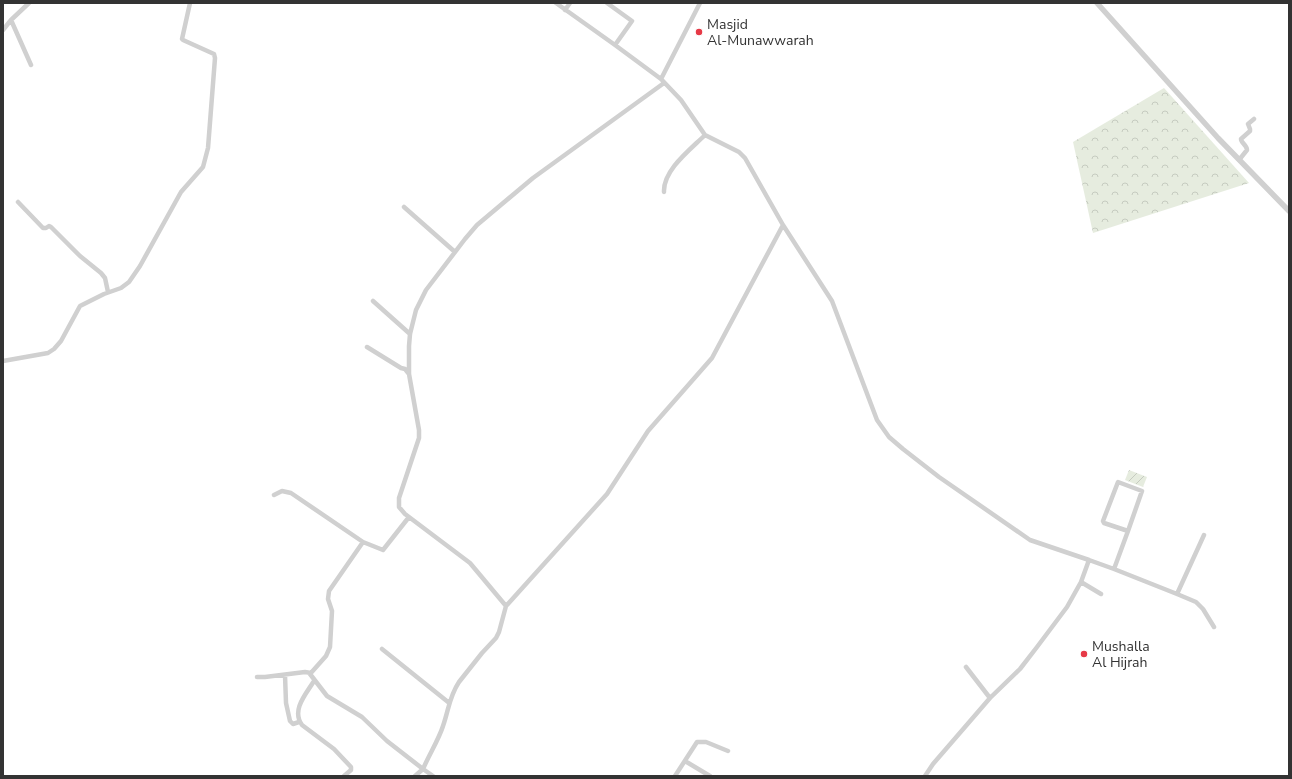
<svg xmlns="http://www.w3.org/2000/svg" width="1292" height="779" font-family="'Nunito Sans',sans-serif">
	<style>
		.park { fill: url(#park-crowns) }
		.garden { fill: url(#garden-furrows) }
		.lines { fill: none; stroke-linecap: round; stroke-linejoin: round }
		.minor { stroke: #d0d0d0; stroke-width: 4.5 }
		.tertiary { stroke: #d0d0d0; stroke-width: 5.5 }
		.poi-dot { fill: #e63946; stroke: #fff; stroke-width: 1.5 }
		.labels { text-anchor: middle; stroke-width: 4; stroke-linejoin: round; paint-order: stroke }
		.poi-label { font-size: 14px; fill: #333; stroke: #fff; text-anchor: start }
	</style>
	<defs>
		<pattern id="park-crowns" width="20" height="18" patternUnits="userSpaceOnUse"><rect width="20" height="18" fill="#e6ecdf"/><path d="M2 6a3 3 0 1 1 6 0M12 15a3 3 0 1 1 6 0" fill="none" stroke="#c6cbc0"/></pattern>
		<pattern id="garden-furrows" width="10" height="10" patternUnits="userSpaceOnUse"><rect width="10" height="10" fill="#e6ecdf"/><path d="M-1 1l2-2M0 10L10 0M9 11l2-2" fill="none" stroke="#c6cbc0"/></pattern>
	</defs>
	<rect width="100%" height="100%" fill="#fff"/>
	<path class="park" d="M1164 88 1249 183 1093 233 1073 142Z"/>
	<path class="garden" d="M1129 470 1147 477 1143 487 1125 480Z"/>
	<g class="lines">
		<path class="minor" d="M556 3 615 45 661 79 681 100 705 135 739 152 745 158 783 225 832 301 877 420 889 437 903 449 939 477 1030 540 1089 560 1081 582 1067 607 1037 647 1020 669 990 698 933 764 925 776
			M607 3 632 21 615 45
			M565 10 570 3
			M11 20 31 65
			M3 30 11 20 29 3
			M661 79 700 3
			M1239 160 1247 150C1247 145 1241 143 1241 139L1250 131V129L1248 124 1254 119
			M664 192C663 170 691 149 705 135
			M18 202 43 228H46L49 226 51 227 80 256 101 273 105 278 108 292
			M404 207 455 252
			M373 301 410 334
			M367 347 401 368 405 369 409 374
			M3 361 48 353 54 349 61 341 80 306 104 294 121 288 129 282 140 266 181 192 203 167 208 148 215 58 214 54 183 40 182 39 190 3
			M274 495 282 491 291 493 363 542
			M409 517 383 550 363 542 329 591 328 599 332 611 330 647 326 656 310 674 327 696 362 717 387 741 423 769 415 776
			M1089 560 1114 569 1177 594 1196 602 1203 609 1214 627
			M1114 569 1128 531 1104 523 1103 521 1118 482 1142 491 1128 531
			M1081 582 1101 594
			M1177 594 1204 535
			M506 606 607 494 648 431 712 358 783 225
			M382 649 448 702
			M966 667 990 698
			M285 675 286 703 290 721 293 724 299 722
			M257 677H265L305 672 311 673
			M314 681C306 694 291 710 302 725L334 749 351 767V770L344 776
			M685 761 710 776
			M433 776 423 769C429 755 439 739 443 726 449 709 449 697 459 682L482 653 496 638 499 632 506 606 470 563 405 514 399 507V498L419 438V430L409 374V346L410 334 416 310 426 290 465 239 477 225 533 178 664 83
			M675 776 697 742H706L728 751"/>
		<path class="tertiary" d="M1097 3 1218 138 1289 211"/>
	</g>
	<g class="poi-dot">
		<circle cx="699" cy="32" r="4"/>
		<circle cx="1084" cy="654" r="4"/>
	</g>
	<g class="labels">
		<g class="poi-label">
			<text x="707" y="29">Masjid<tspan x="707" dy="16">Al-Munawwarah</tspan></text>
			<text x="1092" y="651">Mushalla<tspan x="1092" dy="16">Al Hijrah</tspan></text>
		</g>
	</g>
	<rect width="1292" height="779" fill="none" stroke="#333333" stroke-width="8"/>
</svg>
